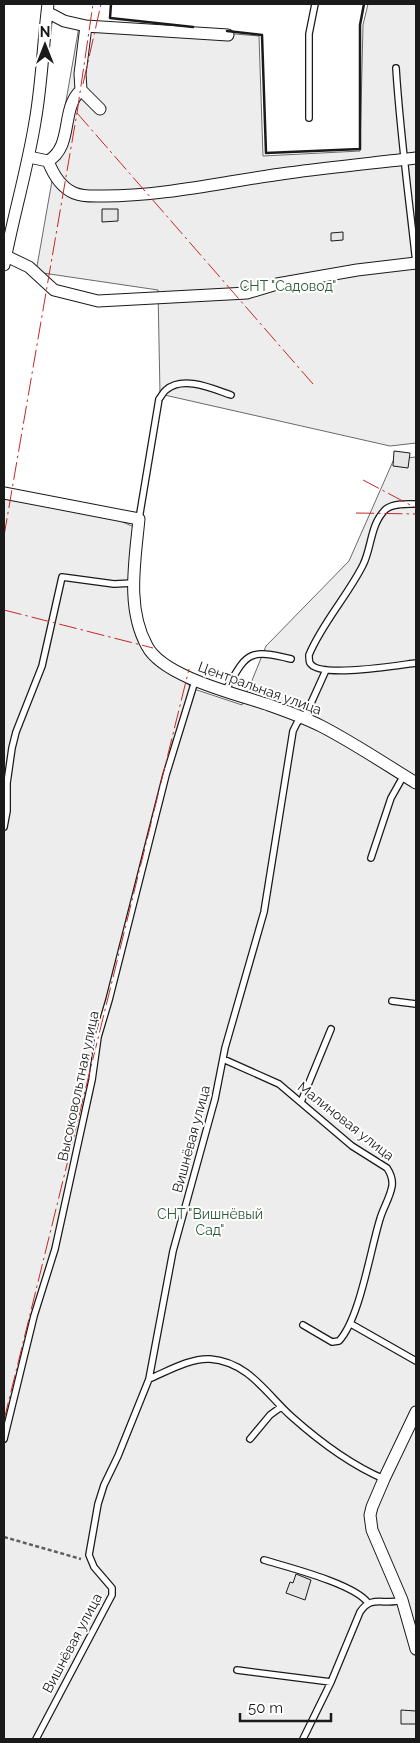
<svg xmlns="http://www.w3.org/2000/svg" width="420" height="1743" font-family="Raleway,sans-serif">
	<style>
		.built { fill: #ededed; stroke: #6a6a6a }
		.building { fill: #e6e6e6; stroke: #1a1a1a }
		.lines { fill: none; stroke-linecap: round; stroke-linejoin: round }
		.service-casing { stroke: #1a1a1a; stroke-width: 8 }
		.minor-casing { stroke: #1a1a1a; stroke-width: 13 }
		.path { stroke: #5f5f5f; stroke-width: 2.5; stroke-dasharray: 4 2.5; stroke-linecap: butt }
		.service { stroke: #fff; stroke-width: 5.5 }
		.minor { stroke: #fff; stroke-width: 11 }
		.wall { stroke: #1a1a1a; stroke-width: 2.5 }
		.power { stroke: #c62828; stroke-width: 1; stroke-dasharray: 18 4 2.5 4; stroke-linecap: butt }
		.labels { text-anchor: middle; stroke-width: 4; stroke-linejoin: round; paint-order: stroke }
		.park-label { font-size: 14px; fill: #2b5a34; stroke: #fff }
		.street-label { font-size: 14px; fill: #1a1a1a; stroke: #fff }
	</style>
	<rect width="100%" height="100%" fill="#fff"/>
	<path class="built" d="M368 4H416V443L390 446 160 394 158 290 36 272 80 21 259 36 263 156 360 151 363 25Z
		M416 457V1739H4V499L109 516 141 530 135 607 147 653 194 689 242 705 266 646 349 561 394 459Z"/>
	<path class="building" d="M102 209H118V221L102 222Z
		M343 232V240L331 241V233Z
		M394 451 410 453 408 468 393 466Z
		M296 1574 311 1580 305 1600 286 1593 290 1582 293 1583Z
		M401 1710 416 1711V1724H401Z"/>
	<g class="lines">
		<defs>
			<path id="service" d="M396 68C400 133 409 198 416 263
				M309 118V34L315 4
				M416 504C407 504 394 503 386 509 370 524 372 547 363 565 348 595 321 625 309 655 309 657 309 661 310 663 319 679 399 665 416 663
				M139 519 159 399C161 397 163 392 166 390 183 375 213 389 231 395
				M225 691C247 654 246 648 291 659
				M4 827 7 811V783L12 748 16 732 42 666 62 577 114 584 133 583
				M371 858 391 798 404 775
				M392 1001 416 1004
				M223 1059 279 1084 352 1146 387 1168C391 1174 393 1179 392 1186 390 1198 383 1208 380 1219 370 1251 360 1318 339 1341L332 1342 303 1325
				M301 1102 331 1029
				M351 1324 416 1361
				M149 1379C168 1371 190 1358 210 1359 249 1362 267 1395 292 1417 319 1441 351 1465 384 1479
				M4 1439 34 1316 55 1249 92 1080 98 1037 109 1000 166 775 195 681
				M250 1439 270 1415 281 1407
				M264 1560C287 1567 355 1584 368 1603
				M237 1670 331 1682
				M36 1739 112 1595V1588L94 1567 89 1555 98 1504 104 1485 118 1456 149 1379 173 1251 215 1099 225 1048 264 912 293 731 297 723 307 712 326 670
				M303 1739 331 1682 360 1612C372 1594 384 1606 402 1600"/>
			<path id="minor" d="M47 12 64 21 86 26 228 35
				M86 26 80 74 81 90 100 109
				M29 157 48 161C74 146 60 109 81 90
				M48 161C53 174 60 187 74 193 83 197 94 196 104 196 165 196 227 181 288 173 331 167 374 163 416 158
				M6 256 29 267 54 290 98 301 247 293 277 284 357 270 416 263
				M4 265C13 217 27 171 35 122 42 83 43 43 48 4
				M4 493 139 519C135 561 126 608 147 646 163 677 237 694 269 705 286 711 305 718 321 726 354 743 385 764 416 783
				M416 1412 384 1479 372 1507 370 1515 372 1530 402 1600 416 1649"/>
		</defs>
		<use href="#service" class="service-casing"/>
		<use href="#minor" class="minor-casing"/>
		<path class="path" d="M4 1537 81 1559"/>
		<use href="#service" class="service"/>
		<use href="#minor" class="minor"/>
		<path class="wall" d="M111 4 110 18 193 27
			M227 31 262 35 266 153 360 149V25L364 4"/>
		<path class="power" d="M83 84 101 4
			M77 113 313 384
			M363 480 416 508
			M356 513 416 514
			M4 536 77 113 93 4
			M4 610 153 648
			M4 1420 189 669"/>
	</g>
	<g class="labels">
		<g class="park-label">
			<text x="288" y="291">СНТ "Садовод"</text>
			<text x="210" y="1219">СНТ "Вишнёвый<tspan x="210" dy="16">Сад"</tspan></text>
		</g>
		<g class="street-label">
			<text transform="translate(260 688) rotate(20)" y="5">Центральная улица</text>
			<text transform="translate(78 1086) rotate(-78)" y="5">Высоковольтная улица</text>
			<text transform="translate(346 1121) rotate(38)" y="5">Малиновая улица</text>
			<text transform="translate(191 1139) rotate(-75)" y="5">Вишнёвая улица</text>
			<text transform="translate(72 1643) rotate(-62)" y="5">Вишнёвая улица</text>
		</g>
	</g>
	<rect width="420" height="1743" fill="none" stroke="#1a1a1a" stroke-width="10"/>
	<g transform="translate(45 45)" stroke="#ffffff" stroke-width="4" paint-order="stroke">
	<path d="M0-4L9 19L0 12L-9 19Z" fill="#1a1a1a"/>
	<text y="-8" font-size="14" font-weight="bold" text-anchor="middle" fill="#1a1a1a">N</text>
	</g>
	<path d="M240 1713v8h91v-8" fill="none" stroke="#1a1a1a" stroke-width="2.5"/>
	<text x="248" y="1713" font-size="15" fill="#1a1a1a" stroke="#ffffff" stroke-width="4" paint-order="stroke">50 m</text>
</svg>
